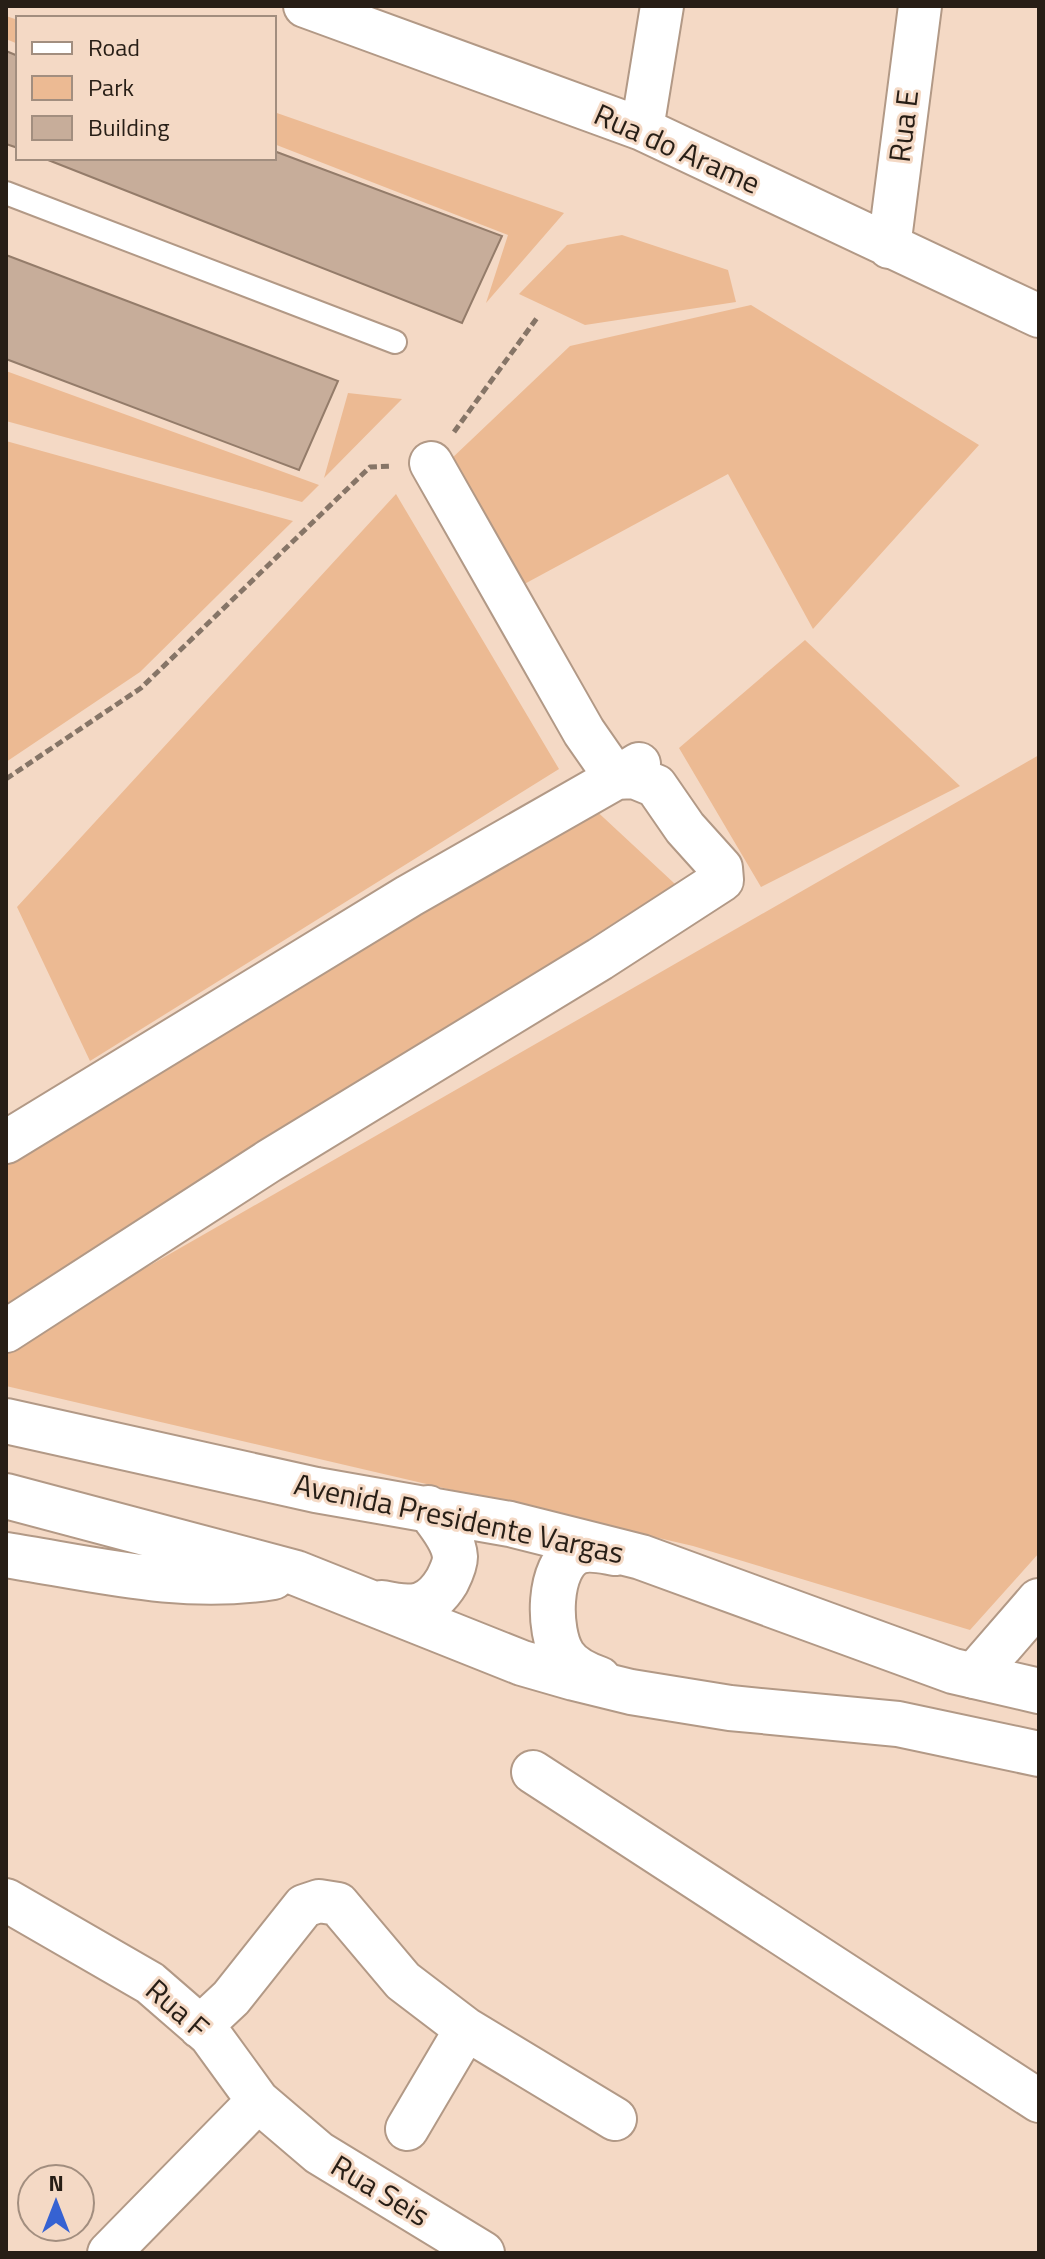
<svg xmlns="http://www.w3.org/2000/svg" width="1045" height="2259" font-family="'Titillium Web',sans-serif">
	<style>
		.green { fill: #ecba93 }
		.building { fill: #c7ad9a; stroke: #947c6a; stroke-width: 2 }
		.lines { fill: none; stroke-linecap: round; stroke-linejoin: round }
		.lane-casing { stroke: #b29986; stroke-width: 26 }
		.street-casing { stroke: #b29986; stroke-width: 46 }
		.secondary-casing { stroke: #b29986; stroke-width: 48 }
		.primary-casing { stroke: #b29986; stroke-width: 48 }
		.path { stroke: #867567; stroke-width: 5; stroke-dasharray: 8 4; stroke-linecap: butt }
		.lane { stroke: #fff; stroke-width: 22 }
		.street { stroke: #fff; stroke-width: 42 }
		.secondary { stroke: #fff; stroke-width: 44 }
		.primary { stroke: #fff; stroke-width: 44 }
		.labels { text-anchor: middle; stroke-width: 6; stroke-linejoin: round; paint-order: stroke }
		.street-label { font-size: 30px; fill: #271e16; stroke: #f4d9c5 }
	</style>
	<rect width="100%" height="100%" fill="#f4d9c5"/>
	<path class="green" d="M6 16 18 20V44L6 39Z
		M274 112 564 213 486 303 508 235 274 144Z
		M622 235 728 270 736 302 585 325 519 294 567 245Z
		M751 305 979 445 813 629 728 474 517 588 450 460 570 346Z
		M6 371 319 485 302 502 6 421Z
		M348 393 402 399 324 478Z
		M6 441 293 521 140 672 6 762Z
		M396 494 559 769 90 1061 17 907Z
		M805 640 960 786 761 887 679 748Z
		M1039 755V1553L970 1630 693 1546 6 1386V1348Z
		M590 805 675 884 6 1312V1164Z"/>
	<path class="building" d="M6 51 18 56V148L6 144Z
		M274 151 502 236 462 323 43 158H274Z
		M6 255 338 381 299 470 6 359Z"/>
	<g class="lines">
		<defs>
			<path id="lane" d="M6 193 395 342"/>
			<path id="street" d="M305 6 642 129 1039 316
				M642 129 662 6
				M889 247 920 6
				M431 463 584 732 616 778 639 764
				M6 1142 409 896 616 778 634 777 656 786 685 828 721 868 722 880 600 959 269 1161 6 1331
				M533 1772 1039 2101
				M6 1900 150 1983 210 2035 258 2101 319 2153 483 2253
				M200 2027 231 1998 304 1906 319 1901 338 1904 403 1981 466 2029 615 2119
				M407 2129 466 2029
				M109 2253 258 2101"/>
			<path id="secondary" d="M974 1676 1039 1601"/>
			<path id="primary" d="M6 1421 316 1490 510 1524 641 1557 953 1671 1039 1691
				M6 1496 296 1573 522 1663 574 1678 631 1692 730 1708 898 1724 1039 1754
				M6 1555C94 1569 184 1592 273 1577
				M382 1603C413 1610 430 1609 447 1581 450 1575 455 1565 455 1557 454 1539 438 1522 428 1508
				M599 1679C585 1674 571 1668 563 1655 548 1632 547 1565 577 1552 589 1547 603 1551 615 1553"/>
		</defs>
		<use href="#lane" class="lane-casing"/>
		<use href="#street" class="street-casing"/>
		<use href="#secondary" class="secondary-casing"/>
		<use href="#primary" class="primary-casing"/>
		<path class="path" d="M454 432 537 318
			M6 779 141 688 370 467 392 466"/>
		<use href="#lane" class="lane"/>
		<use href="#street" class="street"/>
		<use href="#secondary" class="secondary"/>
		<use href="#primary" class="primary"/>
	</g>
	<g class="labels">
		<g class="street-label">
			<text transform="translate(904 126) rotate(-83)" y="10">Rua E</text>
			<text transform="translate(677 149) rotate(24)" y="10">Rua do Arame</text>
			<text transform="translate(459 1519) rotate(12)" y="10">Avenida Presidente Vargas</text>
			<text transform="translate(177 2009) rotate(41)" y="10">Rua F</text>
			<text transform="translate(380 2191) rotate(31)" y="10">Rua Seis</text>
		</g>
	</g>
	<rect width="1045" height="2259" fill="none" stroke="#271e16" stroke-width="16"/>
	<rect x="16" y="16" width="260" height="144" fill="#f4d9c5" stroke="#a28e7f" stroke-width="2"/>
	<rect x="32" y="42" width="40" height="12" fill="#ffffff" stroke="#a28e7f" stroke-width="2"/>
	<text x="88" y="56" font-size="24" fill="#271e16">Road</text>
	<rect x="32" y="76" width="40" height="24" fill="#ecba93" stroke="#a28e7f" stroke-width="2"/>
	<text x="88" y="96" font-size="24" fill="#271e16">Park</text>
	<rect x="32" y="116" width="40" height="24" fill="#c7ad9a" stroke="#a28e7f" stroke-width="2"/>
	<text x="88" y="136" font-size="24" fill="#271e16">Building</text>
	<g transform="translate(56 2203)"><circle r="38" fill="#f4d9c5" stroke="#a28e7f" stroke-width="2"/>
	<path d="M0-6L14 30L0 20L-14 30Z" fill="#3662d2"/>
	<text y="-12" font-size="22" font-weight="bold" text-anchor="middle" fill="#271e16">N</text>
	</g>
</svg>
